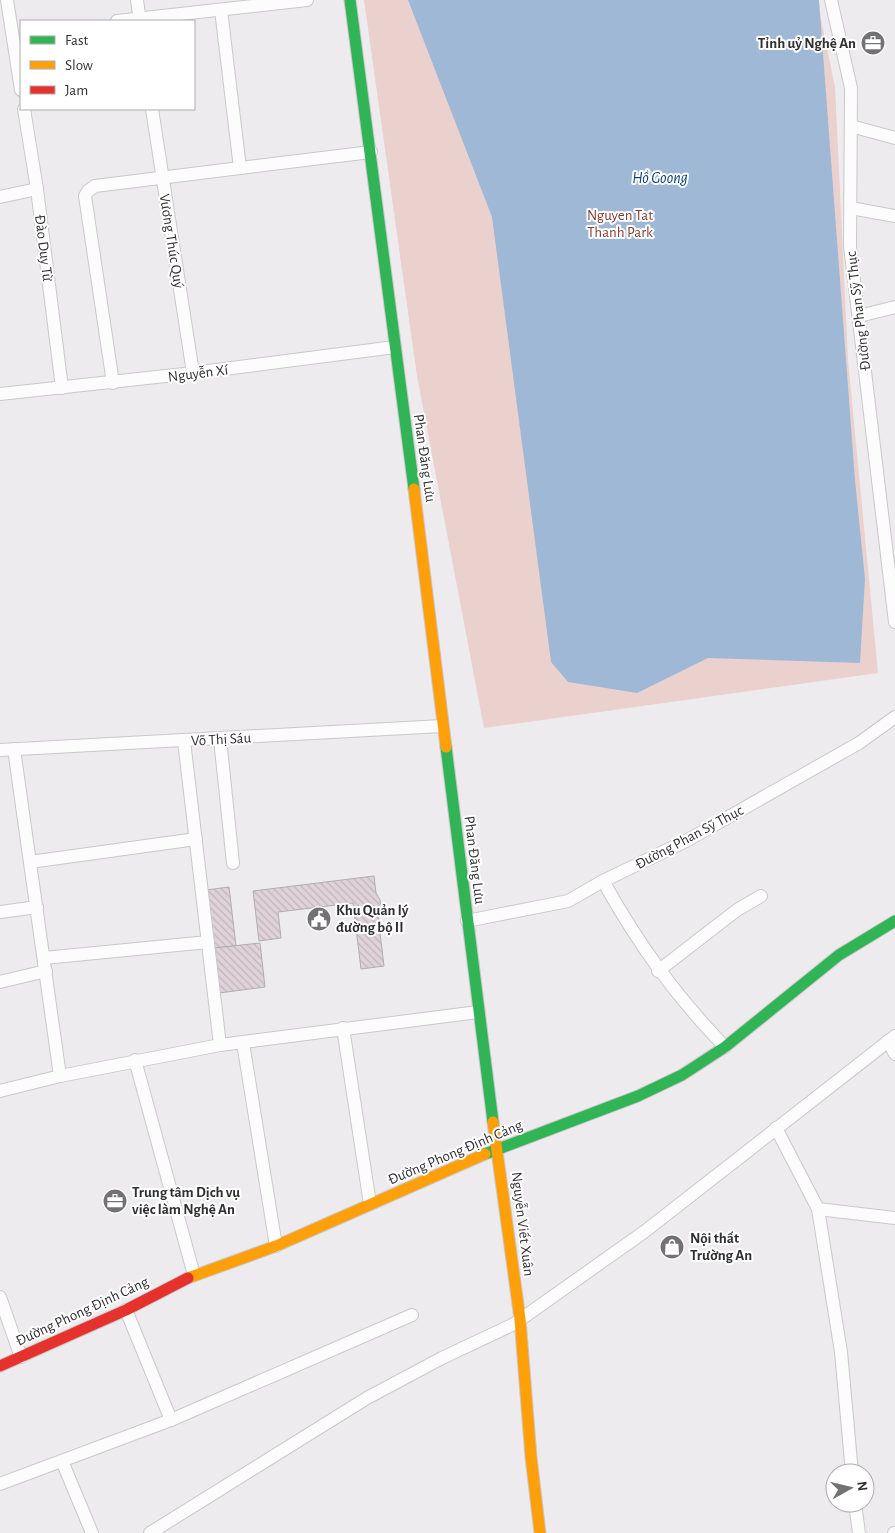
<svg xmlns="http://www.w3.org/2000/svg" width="895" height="1533" font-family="'Alegreya Sans',sans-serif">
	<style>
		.green { fill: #ead1cd }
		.water { fill: #9fb8d6 }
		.building { fill: url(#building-back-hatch); stroke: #afadaf }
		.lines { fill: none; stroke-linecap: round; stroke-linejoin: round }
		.street-casing { stroke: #cac8ca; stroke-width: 14 }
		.fast-casing { stroke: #cac8ca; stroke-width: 13 }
		.slow-casing { stroke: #cac8ca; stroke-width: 13 }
		.jam-casing { stroke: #cac8ca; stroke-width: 13 }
		.street { stroke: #fcfcfc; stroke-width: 12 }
		.fast { stroke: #30b455; stroke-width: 11 }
		.slow { stroke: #ff9f0a; stroke-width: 11 }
		.jam { stroke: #e5322d; stroke-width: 11 }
		.labels { text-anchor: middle; stroke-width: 4; stroke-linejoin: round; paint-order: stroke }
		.poi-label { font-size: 15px; font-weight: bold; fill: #302f31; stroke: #fff; text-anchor: start }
		.park-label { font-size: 15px; fill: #853c2f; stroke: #fff }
		.street-label { font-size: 15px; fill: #302f31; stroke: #fff }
		.water-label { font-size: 16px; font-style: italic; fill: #0c4275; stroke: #fff }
	</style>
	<defs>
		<pattern id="building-back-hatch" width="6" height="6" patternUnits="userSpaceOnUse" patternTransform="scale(1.25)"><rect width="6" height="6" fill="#dfd3d9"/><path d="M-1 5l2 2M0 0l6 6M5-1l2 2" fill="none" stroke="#c0b5bb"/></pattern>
	</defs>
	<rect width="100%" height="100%" fill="#edebee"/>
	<path class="green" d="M364,0H817L835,87L848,360L878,673L484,728L417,376Z"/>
	<path class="water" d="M408,0H819L855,480L865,579L860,663L708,658L637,693L568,682L551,662L492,217Z"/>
	<g class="building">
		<path d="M374,876L376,893L380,900L381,909L378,916L384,966L361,969L353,903L278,912L281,938L259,941L253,891Z"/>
		<path d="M229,887L236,946L214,948L206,890Z"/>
		<path d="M260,943L265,987L219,993L214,948Z"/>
	</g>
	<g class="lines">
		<defs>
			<g id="street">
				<path d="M7,0L21,90"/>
				<path d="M137,0L140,21"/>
				<path d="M831,0L851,88L850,246L895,622"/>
				<path d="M117,21L307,0"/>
				<path d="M24,109L37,189L62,388"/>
				<path d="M152,109L193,373"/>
				<path d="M851,126L895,138"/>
				<path d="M240,168L371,152"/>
				<path d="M0,197L37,189"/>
				<path d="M851,208L895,216"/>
				<path d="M859,316L895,307"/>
				<path d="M113,383L85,196L88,191L95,186L240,168L221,10"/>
				<path d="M0,394L193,373L395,347"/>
				<path d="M220,739L233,863"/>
				<path d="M184,741L220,1045"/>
				<path d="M14,749L60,1076"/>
				<path d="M0,750L442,726"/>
				<path d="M30,862L196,839"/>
				<path d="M603,881C639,945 674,994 725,1047"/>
				<path d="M0,912L37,907"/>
				<path d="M467,921L568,901L603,881L686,841L859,743L895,717"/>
				<path d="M44,958L208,942"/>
				<path d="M658,971L737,910L761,896"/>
				<path d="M0,982L46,971"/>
				<path d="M343,1028L370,1204"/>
				<path d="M888,1041L895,1054"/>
				<path d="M243,1043L276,1246"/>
				<path d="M135,1060L194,1275"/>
				<path d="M0,1091L60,1076L220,1045L478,1012"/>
				<path d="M776,1128L818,1209L841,1352L852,1473"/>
				<path d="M818,1209L895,1218"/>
				<path d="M0,1297L21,1357"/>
				<path d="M126,1310L171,1420"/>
				<path d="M62,1461L92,1533"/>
				<path d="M0,1484L171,1420L412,1315"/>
				<path d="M855,1503L859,1533"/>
				<path d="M150,1533L367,1398L442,1358L514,1324L644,1232L895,1036"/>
				<path d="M894,1533H895"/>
			</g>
			<g id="fast">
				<path d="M350,0L414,489"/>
				<path d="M446,747L493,1122"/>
				<path d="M485,1154L638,1096L682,1075L725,1047L839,955L895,921"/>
			</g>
			<g id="slow">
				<path d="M414,489L446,747"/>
				<path d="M493,1122L520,1319L531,1457L540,1533"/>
				<path d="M188,1278L276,1246L485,1154"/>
			</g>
			<path id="jam" d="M0,1366L126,1310L188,1278"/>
		</defs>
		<use href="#street" class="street-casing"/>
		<use href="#fast" class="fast-casing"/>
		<use href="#slow" class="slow-casing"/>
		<use href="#jam" class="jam-casing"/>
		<use href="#street" class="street"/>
		<use href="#fast" class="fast"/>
		<use href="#slow" class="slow"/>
		<use href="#jam" class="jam"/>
	</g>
	<defs>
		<symbol id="office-disc" viewBox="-11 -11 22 22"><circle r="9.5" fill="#727173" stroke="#fff"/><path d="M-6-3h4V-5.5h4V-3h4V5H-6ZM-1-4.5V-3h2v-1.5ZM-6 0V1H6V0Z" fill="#fff"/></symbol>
		<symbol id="civic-disc" viewBox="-11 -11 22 22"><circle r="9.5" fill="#727173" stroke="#fff"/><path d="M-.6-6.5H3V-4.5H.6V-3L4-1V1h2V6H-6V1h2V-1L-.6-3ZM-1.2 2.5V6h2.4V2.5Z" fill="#fff"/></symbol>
		<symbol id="shop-disc" viewBox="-11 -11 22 22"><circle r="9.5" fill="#727173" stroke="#fff"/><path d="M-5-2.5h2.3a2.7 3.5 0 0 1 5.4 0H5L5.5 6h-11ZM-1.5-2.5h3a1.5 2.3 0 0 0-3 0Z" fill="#fff"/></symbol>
	</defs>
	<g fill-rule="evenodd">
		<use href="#office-disc" x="859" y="29" width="28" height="28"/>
		<use href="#civic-disc" x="305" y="905" width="28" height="28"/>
		<use href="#office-disc" x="101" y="1187" width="28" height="28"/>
		<use href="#shop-disc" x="658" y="1233" width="28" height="28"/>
	</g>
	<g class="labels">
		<g class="poi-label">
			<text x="856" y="48" text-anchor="end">Tỉnh uỷ Nghệ An</text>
			<text x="336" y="915">Khu Quản lý<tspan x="336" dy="17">đường bộ II</tspan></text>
			<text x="132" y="1197">Trung tâm Dịch vụ<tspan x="132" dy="17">việc làm Nghệ An</tspan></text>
			<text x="690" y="1243">Nội thất<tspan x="690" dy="17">Trường An</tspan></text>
		</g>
		<g class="park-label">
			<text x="620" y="220">Nguyen Tat<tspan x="620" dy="17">Thanh Park</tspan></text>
		</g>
		<g class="street-label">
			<text transform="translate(172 241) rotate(81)" y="5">Vương Thúc Quý</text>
			<text transform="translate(44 248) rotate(83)" y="5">Đào Duy Từ</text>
			<text transform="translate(858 311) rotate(-97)" y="5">Đường Phan Sỹ Thục</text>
			<text transform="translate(198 373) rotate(-7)" y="5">Nguyễn Xí</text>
			<text transform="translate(425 458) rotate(82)" y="5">Phan Đăng Lưu</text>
			<text transform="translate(221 739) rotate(-3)" y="5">Võ Thị Sáu</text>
			<text transform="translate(689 837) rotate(-28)" y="5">Đường Phan Sỹ Thục</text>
			<text transform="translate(475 860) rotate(83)" y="5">Phan Đăng Lưu</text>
			<text transform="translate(455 1152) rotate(-23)" y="5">Đường Phong Định Cảng</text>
			<text transform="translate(523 1224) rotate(83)" y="5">Nguyễn Viết Xuân</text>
			<text transform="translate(82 1311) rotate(-25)" y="5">Đường Phong Định Cảng</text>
		</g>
		<g class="water-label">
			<text x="660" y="183">Hồ Goong</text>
		</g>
	</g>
	<rect x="20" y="20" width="175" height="90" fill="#ffffff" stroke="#acacad"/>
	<rect x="30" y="36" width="25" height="8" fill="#30b455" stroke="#acacad"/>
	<text x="65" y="45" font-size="15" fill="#302f31">Fast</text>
	<rect x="30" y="61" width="25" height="8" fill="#ff9f0a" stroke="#acacad"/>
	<text x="65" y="70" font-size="15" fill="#302f31">Slow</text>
	<rect x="30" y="86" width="25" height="8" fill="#e5322d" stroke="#acacad"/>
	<text x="65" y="95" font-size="15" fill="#302f31">Jam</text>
	<g transform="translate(850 1488) rotate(82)"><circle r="24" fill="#ffffff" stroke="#acacad"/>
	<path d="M0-4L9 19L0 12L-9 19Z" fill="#727173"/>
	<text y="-8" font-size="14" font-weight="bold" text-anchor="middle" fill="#302f31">N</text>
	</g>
</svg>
